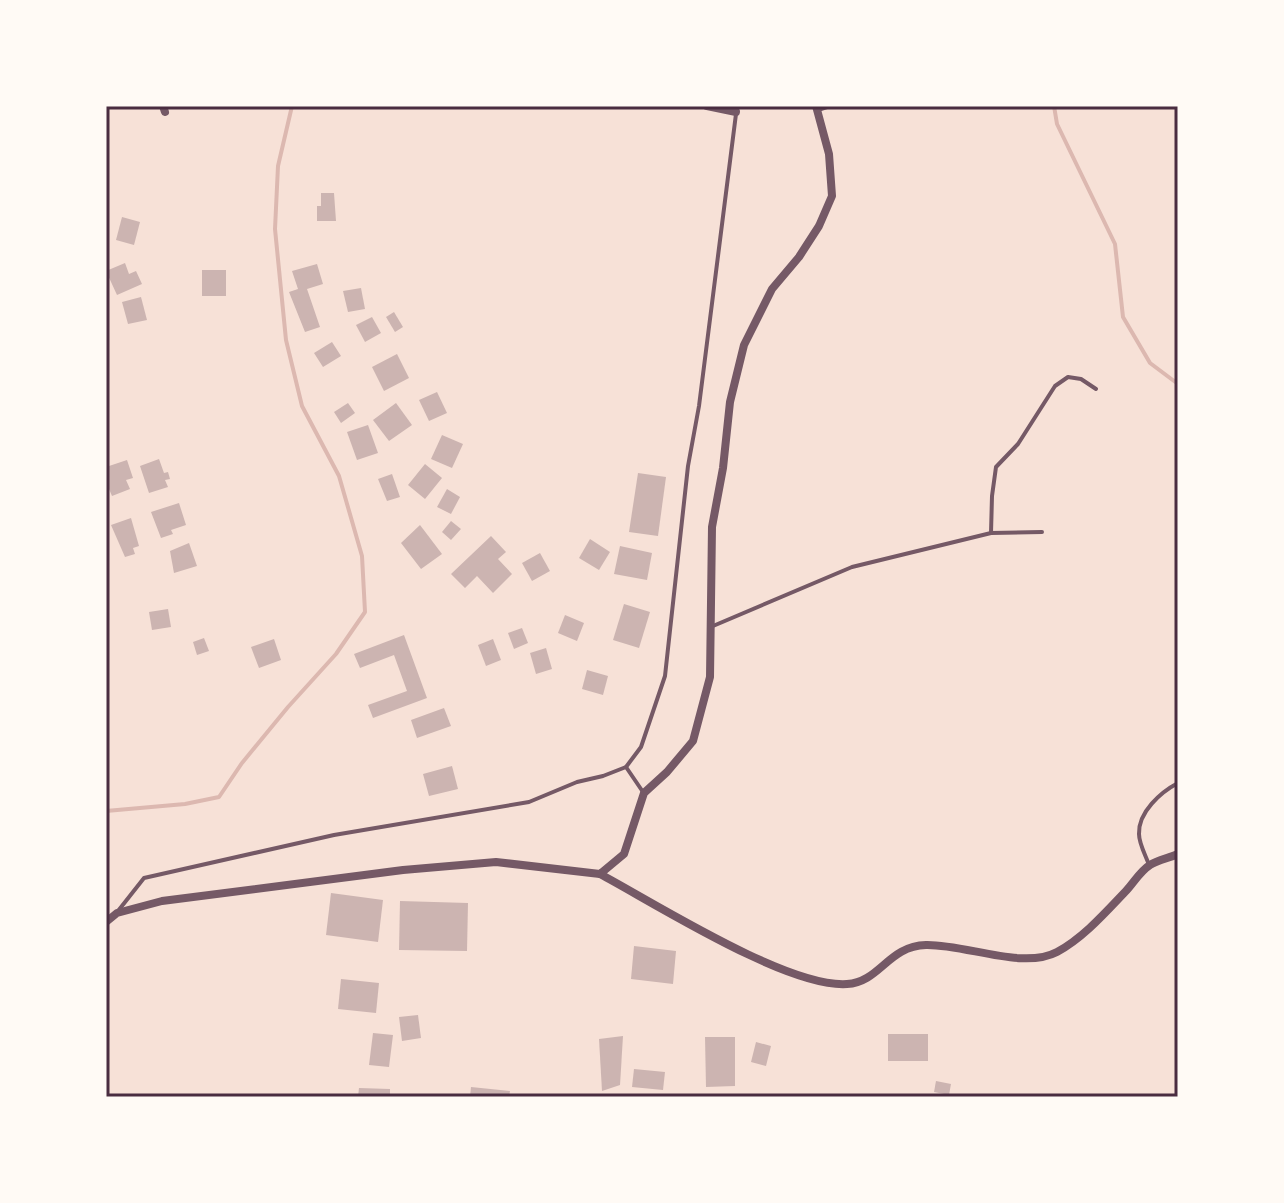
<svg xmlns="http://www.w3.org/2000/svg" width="1284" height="1203" font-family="'Source Sans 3',sans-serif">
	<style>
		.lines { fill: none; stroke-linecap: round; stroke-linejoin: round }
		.stream { stroke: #dcb8b0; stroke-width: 4 }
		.building { fill: #ccb4b1 }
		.service { stroke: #755966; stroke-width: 4 }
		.minor { stroke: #755966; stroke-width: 8 }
		.neatline { fill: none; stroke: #4a2c40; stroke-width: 3 }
	</style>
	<rect width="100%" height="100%" fill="#f7e1d7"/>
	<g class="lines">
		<g class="stream">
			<path d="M1054,106L1057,124L1115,244L1123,317L1150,363L1178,384"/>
			<path d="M106,811L185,804L219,797L242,763L288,707L336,654L365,612L362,556L339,476L302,406L286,340L275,229L278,166L292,106"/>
		</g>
	</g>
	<g class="building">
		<path d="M321,193H334L336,221H317V206H321Z"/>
		<path d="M122,217L140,222L134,245L116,240Z"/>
		<path d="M125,263L129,274L136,271L142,284L117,295L106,271Z"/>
		<path d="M317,264L323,284L307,289L320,327L305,332L289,292L298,289L292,271Z"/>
		<rect x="202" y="270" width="24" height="26"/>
		<path d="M361,288L365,309L348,312L343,291Z"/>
		<path d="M141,297L147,320L128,324L122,302Z"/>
		<path d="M394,312L403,327L395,332L386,317Z"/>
		<path d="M372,317L381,333L365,342L356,325Z"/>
		<path d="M332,342L341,356L323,367L314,353Z"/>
		<path d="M397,354L409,378L384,391L372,367Z"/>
		<path d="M437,392L447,413L429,421L419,400Z"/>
		<path d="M348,403L355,413L341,423L334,412Z"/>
		<path d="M396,403L412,425L389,441L373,420Z"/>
		<path d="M368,425L378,453L357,460L347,432Z"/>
		<path d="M442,435L463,444L452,468L431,459Z"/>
		<path d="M159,459L164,473L168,472L170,479L165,480L168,487L149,493L140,466Z"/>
		<path d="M127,460L133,478L126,480L130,489L112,496L106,482V467Z"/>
		<path d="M425,464L442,478L425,499L408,485Z"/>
		<path d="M638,473L666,477L658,536L629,532Z"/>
		<path d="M392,474L400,497L387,501L378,479Z"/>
		<path d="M447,489L460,497L451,514L437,507Z"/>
		<path d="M179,503L186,525L171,530L173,534L161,538L151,512Z"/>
		<path d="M131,518L139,546L133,548L135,554L125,557L111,525Z"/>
		<path d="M451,521L461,529L451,540L442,532Z"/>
		<path d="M420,525L442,554L421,569L401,543Z"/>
		<path d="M491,536L506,552L498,559L512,574L493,593L477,576L465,588L451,574Z"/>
		<path d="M590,539L610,552L599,570L579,558Z"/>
		<path d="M189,543L197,566L174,573L170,551Z"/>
		<path d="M620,546L652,553L647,580L614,574Z"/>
		<path d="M540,553L550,571L532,581L522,563Z"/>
		<path d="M624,604L650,612L639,648L613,640Z"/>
		<path d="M168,609L171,627L152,630L149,612Z"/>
		<path d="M565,615L584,623L577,641L558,633Z"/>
		<path d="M522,628L528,643L514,649L508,633Z"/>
		<path d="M404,635L427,698L373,718L368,705L407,691L394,655L360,668L354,654Z"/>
		<path d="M204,638L209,651L197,655L193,642Z"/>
		<path d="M274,639L281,660L259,668L251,647Z"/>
		<path d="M493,639L501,660L486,666L478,645Z"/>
		<path d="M546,648L552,669L536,674L530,653Z"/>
		<path d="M587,670L608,676L603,695L582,689Z"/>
		<path d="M444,708L451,726L417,738L411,720Z"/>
		<path d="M452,766L458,789L429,796L423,774Z"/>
		<path d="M331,893L383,900L378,942L326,935Z"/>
		<path d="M400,901L468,903L467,951L399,950Z"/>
		<path d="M634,946L676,951L673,984L631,979Z"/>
		<path d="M341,979L379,983L376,1013L338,1009Z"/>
		<path d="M418,1015L421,1038L402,1041L399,1017Z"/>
		<path d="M373,1033L393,1035L389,1067L369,1065Z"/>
		<rect x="888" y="1034" width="40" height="27"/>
		<path d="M623,1036L620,1085L602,1091L599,1039Z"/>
		<path d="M705,1037H735V1086L706,1087Z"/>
		<path d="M756,1042L771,1046L766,1066L751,1062Z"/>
		<path d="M634,1069L665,1072L663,1090L632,1087Z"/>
		<path d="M936,1081L951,1084L949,1095L934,1092Z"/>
		<path d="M471,1087L510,1091L509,1097H470Z"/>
		<path d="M359,1088L390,1089V1097H358Z"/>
	</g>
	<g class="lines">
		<g class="service">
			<path d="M818,110L830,106"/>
			<path d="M991,533L992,496L996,467L1018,444L1055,386L1068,377L1081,379L1096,389"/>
			<path d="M713,626L852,567L991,533L1042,532"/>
			<path d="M626,767L643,792"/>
			<path d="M1149,865C1146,856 1139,844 1139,834C1138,812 1161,792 1178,783"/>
			<path d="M118,911L144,878L334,835L529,802L577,782L603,776L626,767L641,747L665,676L688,466L699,406L737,106"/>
		</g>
		<g class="minor">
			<path d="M163,106L165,112"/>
			<path d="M707,106L736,112"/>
			<path d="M600,874C656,904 788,988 847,984C880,982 888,946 926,945C965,944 1023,970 1057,952C1083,938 1105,913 1125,892C1133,884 1140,871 1150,865C1157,860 1169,858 1178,854"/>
			<path d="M106,922L117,913L162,901L403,870L496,862L600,874L624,854L644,793L667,772L693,741L710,677L712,527L723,468L730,402L744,345L772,289L799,257L819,226L832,196L829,154L816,106"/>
		</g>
	</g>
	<rect width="1284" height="1203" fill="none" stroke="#fffaf5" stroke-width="216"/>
	<rect x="108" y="108" width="1068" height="987" class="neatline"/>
</svg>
